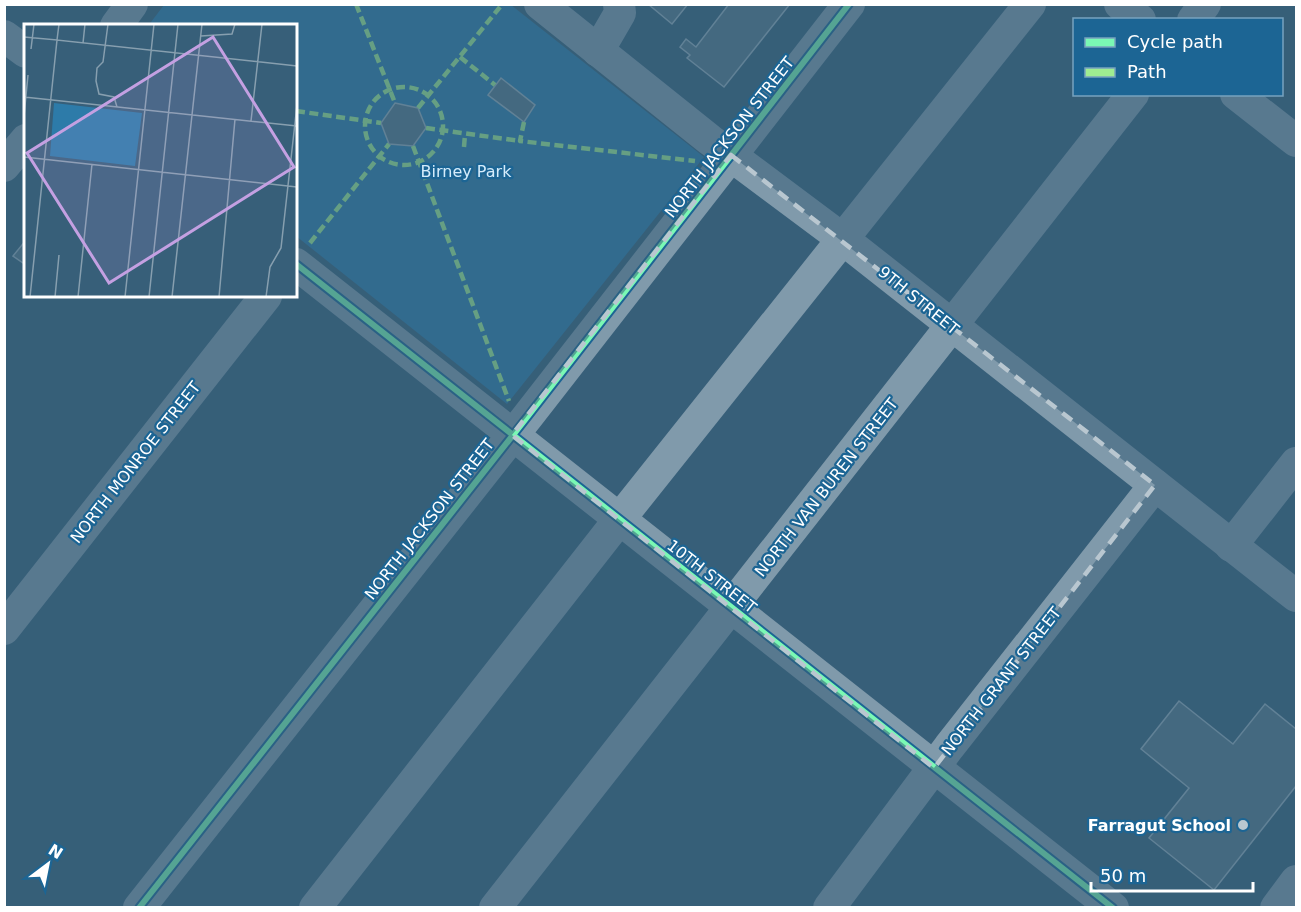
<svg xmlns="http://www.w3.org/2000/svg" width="1301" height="912" font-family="'DejaVu Sans',sans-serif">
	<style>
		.green { fill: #2d7ba9 }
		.building { fill: #56768a; stroke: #94abba; stroke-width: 1.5 }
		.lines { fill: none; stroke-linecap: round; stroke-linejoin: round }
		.minor { stroke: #809aab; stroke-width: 32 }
		.quiet { stroke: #9fed91; stroke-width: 4.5; stroke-dasharray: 9 4.5; stroke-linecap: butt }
		.cycleway-casing { stroke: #1c6594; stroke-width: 10 }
		.cycleway { stroke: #7af9b4; stroke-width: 6 }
		.marked { fill: none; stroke: #b9c7d0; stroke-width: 4.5; stroke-dasharray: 12 8; stroke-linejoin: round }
		.poi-dot { fill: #b9c7d0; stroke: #1c6594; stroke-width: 2 }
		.labels { text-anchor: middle; stroke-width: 4.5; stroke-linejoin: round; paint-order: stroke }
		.street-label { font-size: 16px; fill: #fff; stroke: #1c6594 }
		.park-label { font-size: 16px; fill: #d5ecfb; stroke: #1c6594 }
		.poi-label { font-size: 16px; font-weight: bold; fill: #fff; stroke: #1c6594; text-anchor: end }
		.inset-road { fill: none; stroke: #879faf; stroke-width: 1.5 }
		.view { fill: #c4a0e2; fill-opacity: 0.15; stroke: #c4a0e2; stroke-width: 3 }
		.inset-edge { fill: none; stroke: #fff; stroke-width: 3 }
	</style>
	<rect width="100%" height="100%" fill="#375f79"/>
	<path class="green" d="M164,5H511L704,157L507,404L296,236V26H148Z"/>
	<g class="building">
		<path d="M648,4H688L672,24Z"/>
		<path d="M729,4H790L724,87L687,58L690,55L680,47L686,39L696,47Z"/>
		<path d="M501,78L535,105L524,122L488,95Z"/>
		<path d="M395,103L418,108L426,128L413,146L389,144L381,123Z"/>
		<path d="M26,240V265L13,256Z"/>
		<path d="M1179,701L1233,744L1265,704L1296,729V786L1214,890L1149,838L1189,788L1141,749Z"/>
	</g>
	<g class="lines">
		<g class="minor">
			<path d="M540,4L710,140L844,240L1296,596"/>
			<path d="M1120,4L1140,20"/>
			<path d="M1193,20L1205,4"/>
			<path d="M116,26L132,4"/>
			<path d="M4,36L26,52"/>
			<path d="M598,51L620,13L619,4"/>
			<path d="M1236,94L1296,141"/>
			<path d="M4,166L26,140"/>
			<path d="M296,264L1113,908"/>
			<path d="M1231,546L1296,463"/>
			<path d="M4,629L266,296"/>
			<path d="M139,908L528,416L849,4"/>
			<path d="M315,908L618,521L1030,4"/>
			<path d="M495,908L1133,94"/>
			<path d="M829,908L949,747L1155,485"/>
			<path d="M1276,908L1296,881"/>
		</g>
		<g class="quiet">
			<path d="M356,4L395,103"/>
			<path d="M460,57L495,85"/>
			<circle cx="404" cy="126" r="39"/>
			<path d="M418,108L500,7"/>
			<path d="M296,111L381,123"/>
			<path d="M524,122L520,141L695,161"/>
			<path d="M426,128L520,141"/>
			<path d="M413,146L509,401"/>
			<path d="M464,147L465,134"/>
			<path d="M310,243L389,144"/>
		</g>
		<defs>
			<g id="cycleway">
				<path d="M296,264L1113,908"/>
				<path d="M139,908L528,416L849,4"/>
			</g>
		</defs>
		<use href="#cycleway" class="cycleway-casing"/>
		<use href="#cycleway" class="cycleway"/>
	</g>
	<path d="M0 0H1301V912H0ZM731,155L1155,485L934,768L512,435Z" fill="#375f79" fill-opacity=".55" fill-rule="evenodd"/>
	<path class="marked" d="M731,155L1155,485L934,768L512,435Z"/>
	<circle class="poi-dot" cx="1243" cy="825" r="6"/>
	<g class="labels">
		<g class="street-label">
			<text transform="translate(729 137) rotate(-52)" y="6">NORTH JACKSON STREET</text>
			<text transform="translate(919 300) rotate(39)" y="6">9TH STREET</text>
			<text transform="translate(135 462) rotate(-52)" y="6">NORTH MONROE STREET</text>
			<text transform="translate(826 487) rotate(-52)" y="6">NORTH VAN BUREN STREET</text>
			<text transform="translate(429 519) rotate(-52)" y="6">NORTH JACKSON STREET</text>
			<text transform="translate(712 576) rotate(38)" y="6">10TH STREET</text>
			<text transform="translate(1001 681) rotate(-52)" y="6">NORTH GRANT STREET</text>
		</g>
		<g class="park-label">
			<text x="466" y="177">Birney Park</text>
		</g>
		<g class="poi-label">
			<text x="1231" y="831">Farragut School</text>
		</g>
	</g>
	<g transform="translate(24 24)">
		<rect width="273" height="273" fill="#375f79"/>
		<path d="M30,79L118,89L111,142L26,132Z" fill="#2d7ba9"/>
		<path class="inset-road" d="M84,0L79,38L73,44L72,57L75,70L90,73L93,83M177,12L208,10L211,0M0,13L33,16L35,0M59,19L61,0M7,25L10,0M0,73L273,102M0,92L4,51M227,97L238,0M0,133L273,163M6,273L33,16L273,42M31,273L35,231M54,273L68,140M101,273L130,0M125,273L154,0M148,273L178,0M195,273L211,95M242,273L246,243L257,224L273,81"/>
		<path class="view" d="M189,13L270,143L85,259L3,129Z"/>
		<rect width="273" height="273" class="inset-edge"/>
	</g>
	<rect width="1301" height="912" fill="none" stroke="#ffffff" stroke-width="12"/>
	<rect x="1073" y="18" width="210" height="78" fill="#1c6594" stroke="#77a3bf" stroke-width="1.5"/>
	<rect x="1085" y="38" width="30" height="9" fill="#7af9b4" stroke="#77a3bf" stroke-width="1.5"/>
	<text x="1127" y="48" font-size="18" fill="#ffffff">Cycle path</text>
	<rect x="1085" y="68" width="30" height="9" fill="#9fed91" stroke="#77a3bf" stroke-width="1.5"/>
	<text x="1127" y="78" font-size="18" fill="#ffffff">Path</text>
	<g transform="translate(48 864) rotate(32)" stroke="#1c6594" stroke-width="4.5" paint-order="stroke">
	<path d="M0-4.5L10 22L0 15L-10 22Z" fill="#ffffff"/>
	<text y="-9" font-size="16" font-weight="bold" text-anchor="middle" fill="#ffffff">N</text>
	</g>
	<path d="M1091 882v9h162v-9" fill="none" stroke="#ffffff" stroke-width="3"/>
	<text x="1100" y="882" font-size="18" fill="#ffffff" stroke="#1c6594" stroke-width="4.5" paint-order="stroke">50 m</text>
</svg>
